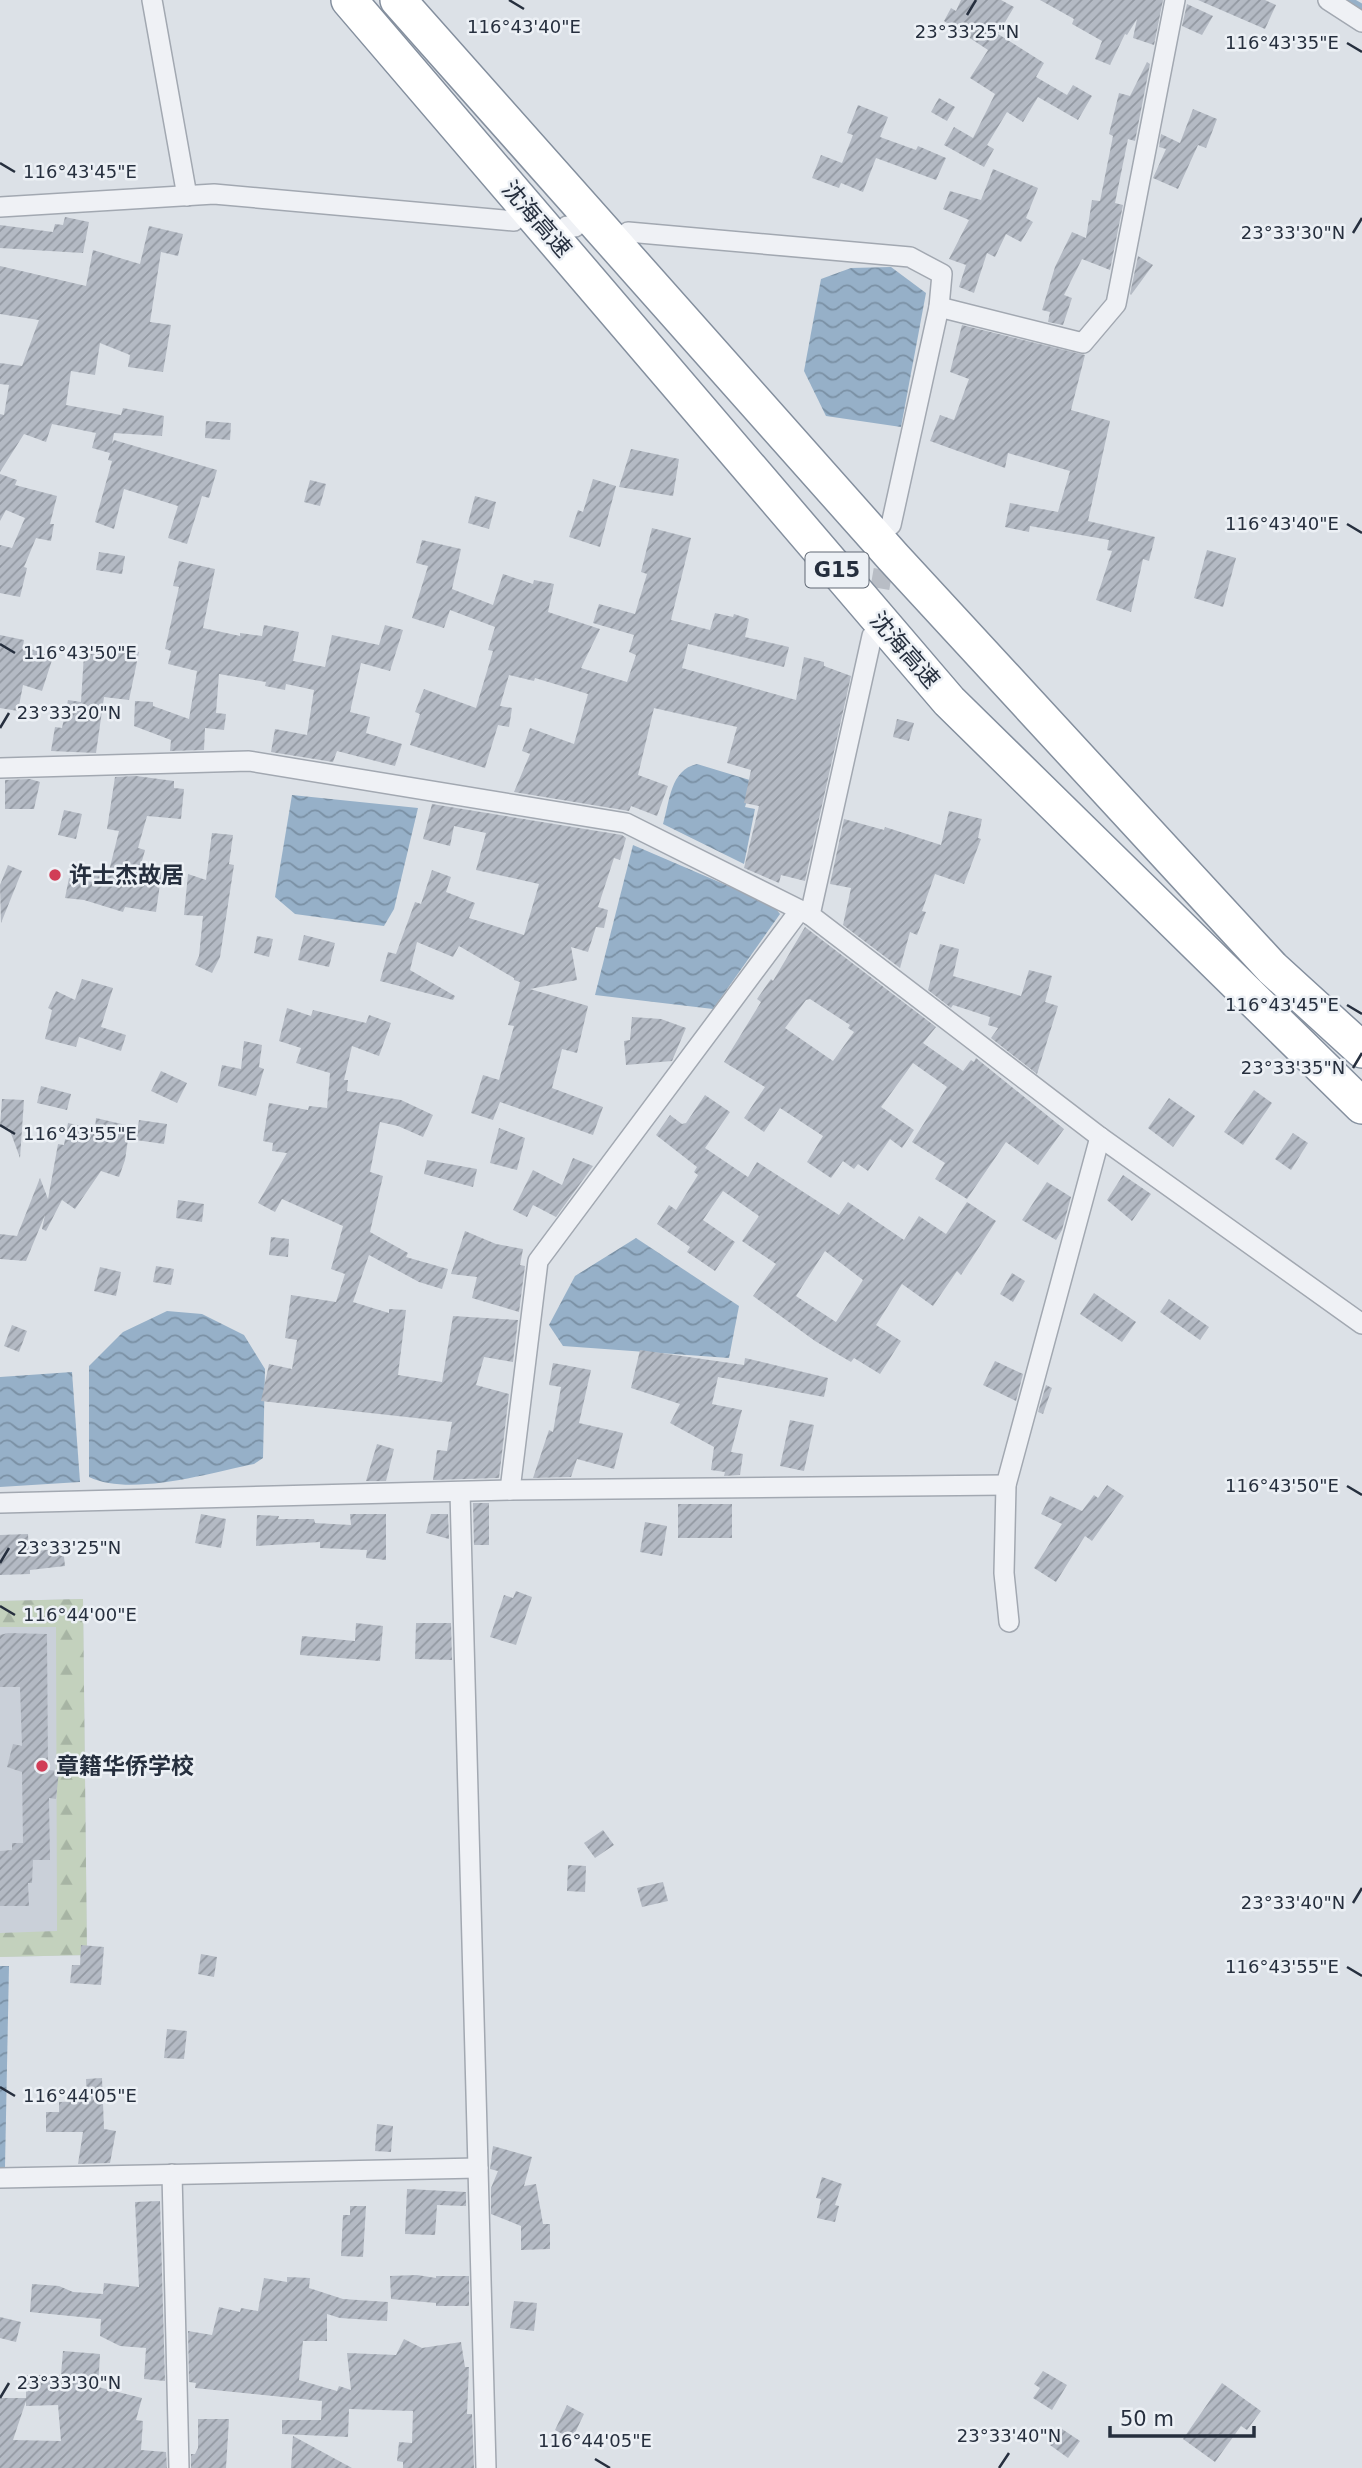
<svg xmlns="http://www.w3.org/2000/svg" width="1362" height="2468" font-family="'DejaVu Sans','Noto Sans SC',sans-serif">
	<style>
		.built { fill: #cad0d9 }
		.forest { fill: url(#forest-firs) }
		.water { fill: url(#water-waves) }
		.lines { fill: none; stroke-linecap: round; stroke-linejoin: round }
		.stream { stroke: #96b0c8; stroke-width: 6 }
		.building { fill: url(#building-hatch); fill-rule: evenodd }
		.street-tunnel { stroke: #b8bdc5; stroke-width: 19; stroke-dasharray: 19 10; stroke-linecap: butt }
		.street-casing { stroke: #a2a8b1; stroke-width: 22 }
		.highway-casing { stroke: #848f9e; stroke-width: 38 }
		.street { stroke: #eff1f5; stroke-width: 19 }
		.highway { stroke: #fff; stroke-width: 35 }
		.ticks { fill: none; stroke: #262f3e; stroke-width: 2.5 }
		.poi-dot { fill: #d13d57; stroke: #ecf0f5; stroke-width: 2.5 }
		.labels { text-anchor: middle; stroke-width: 5; stroke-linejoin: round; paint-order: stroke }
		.shield { fill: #ecf0f5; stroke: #616975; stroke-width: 2 }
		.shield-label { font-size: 21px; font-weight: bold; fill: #262f3e }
		.street-label { font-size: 23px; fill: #262f3e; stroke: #ecf0f5 }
		.poi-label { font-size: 23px; font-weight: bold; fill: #262f3e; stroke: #ecf0f5; text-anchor: start }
		.ticks-label { font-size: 18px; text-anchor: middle; fill: #262f3e; stroke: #ecf0f5; stroke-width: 5; stroke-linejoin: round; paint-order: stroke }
	</style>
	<defs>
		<pattern id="forest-firs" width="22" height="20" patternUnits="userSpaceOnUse" patternTransform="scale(1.75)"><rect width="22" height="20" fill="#c3d1bd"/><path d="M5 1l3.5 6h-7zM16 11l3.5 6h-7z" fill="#a7b4a4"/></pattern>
		<pattern id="water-waves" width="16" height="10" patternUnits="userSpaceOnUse" patternTransform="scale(1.75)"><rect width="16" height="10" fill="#96b0c8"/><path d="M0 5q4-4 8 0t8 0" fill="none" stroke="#7a90a4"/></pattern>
		<pattern id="building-hatch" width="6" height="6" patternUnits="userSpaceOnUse" patternTransform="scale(1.75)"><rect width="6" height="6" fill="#b4bac4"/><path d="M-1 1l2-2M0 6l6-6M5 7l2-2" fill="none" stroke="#9298a1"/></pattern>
	</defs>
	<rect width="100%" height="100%" fill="#dce1e7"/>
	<path class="built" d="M83,1599L87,1955L0,1957V1601Z"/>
	<path class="forest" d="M83,1599L87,1955L0,1957V1933L57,1931L56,1627H0V1601Z"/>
	<g class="water">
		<path d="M891,267L926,293L901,427L826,416L804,371L821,279L851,268Z"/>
		<path d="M697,764L753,781L745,807L755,809L744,864L663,824C670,801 670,770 697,764Z"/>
		<path d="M292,795L418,808L394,909L384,926L295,914L275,897Z"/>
		<path d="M633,845L773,905L780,914L713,1009L595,995Z"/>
		<path d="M636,1238L739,1306L729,1358L563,1346L549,1325L575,1276Z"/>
		<path d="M167,1311L202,1314L244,1335L265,1369L263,1458L254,1464C209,1473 131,1497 89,1477V1366L123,1332Z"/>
		<path d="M72,1372L80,1482L0,1487V1377Z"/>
		<path d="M0,1966H9L5,2167H0Z"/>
	</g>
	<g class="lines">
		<path class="stream" d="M1350,0L1362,7"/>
	</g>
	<g class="building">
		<path d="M961,0H1001L1014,7L998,34L1044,63L1036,77L1067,95L1073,85L1092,96L1078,120L1038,97L1023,122L1007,112L987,145L994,149L984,167L944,145L954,127L973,138L995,94L970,78L988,50L944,21L951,8L956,11Z"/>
		<path d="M1040,0H1163L1154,45L1133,38L1137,19L1127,35L1125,34L1110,65L1095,59L1102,41L1072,24L1074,19Z"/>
		<path d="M1198,0H1265L1276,5L1265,29Z"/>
		<path d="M1187,4L1213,16L1202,35L1182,26Z"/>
		<path d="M1147,62L1150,64L1135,141L1128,139L1115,203L1123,205L1110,270L1082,259L1064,295L1072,298L1063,325L1048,322L1050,312L1042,310L1055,267L1072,232L1086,238L1092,200L1100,201L1113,136L1109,134L1119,93L1130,96Z"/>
		<path d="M939,98L955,107L947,121L931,112Z"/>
		<path d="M858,105L888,117L880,137L916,150L918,146L946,158L936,180L876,158L863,192L841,183L839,188L812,178L821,155L842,163L853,135L847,133Z"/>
		<path d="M1193,109L1217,119L1206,148L1198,145L1178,189L1153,178L1166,149L1159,147L1161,134L1180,143Z"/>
		<path d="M993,169L1038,188L1026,218L1033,222L1021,242L1006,234L995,257L987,253L974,293L959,287L966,265L949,259L969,220L943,209L950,191L981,200Z"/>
		<path d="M65,217L89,222L83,253L0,248V225L53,232L55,224L63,225Z"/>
		<path d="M149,226L183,234L178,256L161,252L150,322L171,325L163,372L128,367L130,355L100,343L95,375L71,371L66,405L121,415L123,408L164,416L162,436L114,433L112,444L114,440L217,470L209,498L202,496L187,544L168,538L178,506L124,489L114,529L95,522L112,461L108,460L110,453L92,448L96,433L52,424L46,442L24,434L0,472V414L4,415L9,385L0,384V363L22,366L39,320L0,314V266L86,286L93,250L140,264Z"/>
		<path d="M1138,256L1153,265L1131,295L1130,294Z"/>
		<path d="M962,325L1085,355L1071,410L1110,421L1088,521L1155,537L1149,561L1143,559L1131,612L1096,600L1112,551L1107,550L1109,540L1030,526L1029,532L1005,527L1010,503L1058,512L1070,471L1008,453L1005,468L930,441L940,415L954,420L969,379L950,372Z"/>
		<path d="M206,421L231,423L230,440L205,438Z"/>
		<path d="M631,449L679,459L673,496L619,487Z"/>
		<path d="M0,474L17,480L15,485L57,496L50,524H54L51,541L36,538L24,567L27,568L20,597L0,593V545L12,548L25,518L6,510L0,521Z"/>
		<path d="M593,479L616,486L600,547L569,537L578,510L583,512Z"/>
		<path d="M310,480L326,484L320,506L304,502Z"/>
		<path d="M475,496L496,502L489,529L468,523Z"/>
		<path d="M652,528L691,538L671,620L710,630L715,613L733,617L734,614L749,619L745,637L789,647L784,667L688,644L682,668L796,700L804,657L824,662V666L851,676L805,881L781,875L779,883L744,868L759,806L744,803L751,770L727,763L737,727L654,708L638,775L668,786L657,816L631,806L629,811L514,792L530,754L522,751L530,728L574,744L588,694L535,678L534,681L509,675L500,706L512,708L509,727L498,725L485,768L410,745L420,714L415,712L424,689L476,708L493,651L488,650L495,627L450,610L444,628L412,618L428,566L416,563L422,540L461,549L452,589L493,605L503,574L533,584L534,580L554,584L548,612L600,629L581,668L627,682L636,655L629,652L634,635L593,623L599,604L635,614L647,574L641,572Z"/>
		<path d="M1207,550L1236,558L1223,607L1194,598Z"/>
		<path d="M99,552L125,556L122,574L96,570Z"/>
		<path d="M179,561L215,569L203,628L240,636V633L262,636L264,625L299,632L293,661L325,667L332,635L379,645L385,625L403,630L390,671L361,663L350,712L370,717L366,733L402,744L395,766L337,751L333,762L271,752L275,729L307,735L314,690L286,684L285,690L265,686L266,682L219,674L216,713L226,714L224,730L205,728L204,750L170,751L171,740L134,726L135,701L153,702V706L189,719L197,671L168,664L171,651L165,649L179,587L173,586Z"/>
		<path d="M0,635L24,640L23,646L53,657L42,691L23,685L18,711L0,708Z"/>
		<path d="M96,647L139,652L129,700L104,697L96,753L51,751L55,727L62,728L68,700L81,702L84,654H96Z"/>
		<path d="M897,719L914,723L909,741L893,737Z"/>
		<path d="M136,776L174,781V788L184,789L181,819L147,816L138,848L145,850L140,868L162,870L156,912L125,907L123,912L84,900L65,898L69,878L93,882L95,869L109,871L119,831L107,829L115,777Z"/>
		<path d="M30,779L40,782L34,809H5V780Z"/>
		<path d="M432,804L622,835L626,838L620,860L614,858L598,907L608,910L604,928L596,927L588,952L571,947L577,980L530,989L588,1006L577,1053L562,1049L552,1088L603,1107L593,1135L500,1102L493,1120L471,1113L483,1075L499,1080L514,1026L508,1025L520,982L514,980V978L459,946L453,957L417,942L410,970L455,996L453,1000L380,981L388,952L396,954L415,902L421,904L432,870L451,877L446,892L475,903L469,918L524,935L539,884L476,870L486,833L454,826L450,846L423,839Z"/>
		<path d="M64,810L82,814L76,839L58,835Z"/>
		<path d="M949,811L982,819L978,838L981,839L964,884L935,874L922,911L926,912L917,935L910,932L900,968L843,925L851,888L830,884L844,819L884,830L885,827L941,845Z"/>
		<path d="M212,833L233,835L229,864L234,865L220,957L212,973L195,965L199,956L203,916L184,915L188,874L206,880Z"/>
		<path d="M8,865L22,871L1,923L0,885Z"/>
		<path d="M805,927L936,1027L923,1043L963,1071L971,1060L974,1062L976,1058L1064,1129L1038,1165L1006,1142L967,1199L935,1179L945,1163L912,1142L947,1087L913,1063L881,1107L914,1130L902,1148L890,1139L868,1171L858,1164L854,1169L843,1161L831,1178L807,1162L823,1136L780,1108L764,1132L744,1118L765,1087L724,1062L761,1002L757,999L771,979L773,981ZM810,999L850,1025L848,1028L854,1032L833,1061L785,1028L806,1000Z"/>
		<path d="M304,935L335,943L329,967L298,960Z"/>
		<path d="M257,936L273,939L269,957L254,953Z"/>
		<path d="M940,944L959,949L953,976L1021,996L1029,970L1052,976L1045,1002L1058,1006L1037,1074L991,1038L998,1028L988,1025L990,1017L953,1005L951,1008L928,990Z"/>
		<path d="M82,979L113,988L101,1027L126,1035L121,1051L79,1037L76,1047L45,1039L52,1010L48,1008L56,991L75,1000Z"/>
		<path d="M287,1008L311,1016L313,1010L366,1023L369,1015L391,1023L379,1056L352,1046L344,1080H348L347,1091L401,1100L433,1115L423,1137L398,1126L380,1122L370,1172L383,1176L370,1232L408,1253L406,1257L448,1269L442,1289L419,1282L369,1255L353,1302L389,1313V1309L406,1310L398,1375L442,1382L453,1316L518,1320L513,1362L484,1357L476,1385L509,1394L499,1478L433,1480L437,1450L447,1451L452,1422L261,1401L269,1364L292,1369L297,1340L285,1338L291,1295L336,1302L345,1274L331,1269L343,1226L282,1199L275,1212L258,1203L287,1153L272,1151L273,1143L263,1141L269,1103L308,1110L309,1106L327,1108L330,1073L296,1063L301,1048L279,1041Z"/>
		<path d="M632,1017L661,1019L686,1028L672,1061L626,1065L624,1041L630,1040Z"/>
		<path d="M244,1041L262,1045L259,1067L264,1069L256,1096L218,1086L222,1065L241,1069Z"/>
		<path d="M161,1071L187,1083L177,1103L151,1091Z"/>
		<path d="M41,1086L71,1094L67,1110L37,1103Z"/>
		<path d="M1254,1090L1272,1103L1243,1145L1224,1132Z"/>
		<path d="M705,1095L730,1112L705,1148L748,1177L757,1162L839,1215L848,1202L904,1240L919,1216L946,1234L967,1202L996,1221L961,1275L957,1271L933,1306L902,1284L876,1325L901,1341L880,1374L854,1358L851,1362L815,1341L753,1296L776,1264L742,1241L759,1216L723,1191L703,1220L735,1242L715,1271L687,1252L690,1247L657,1224L669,1205L676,1210L698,1175L694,1172L697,1167L656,1135L670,1115L682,1124L686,1123ZM825,1251L863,1280L836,1322L796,1296Z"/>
		<path d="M1169,1098L1195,1116L1173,1147L1148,1128Z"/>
		<path d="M2,1099L24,1100L20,1158L9,1128L0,1127Z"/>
		<path d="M96,1118L130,1126L125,1160L119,1177L101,1171L75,1209L62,1200L46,1231L42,1229L45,1215L26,1261L0,1259V1234L17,1236L40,1178L48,1199L58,1144L64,1145L68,1123L95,1129Z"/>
		<path d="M139,1120L167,1124L164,1144L136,1140Z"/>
		<path d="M499,1128L525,1138L517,1170L490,1163Z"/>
		<path d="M1293,1133L1308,1143L1291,1170L1275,1159Z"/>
		<path d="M573,1158L593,1166L556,1217L533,1205L527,1217L513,1210L533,1170L562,1185Z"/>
		<path d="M427,1160L477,1169L473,1187L424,1174Z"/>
		<path d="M1123,1175L1151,1194L1132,1221L1107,1200Z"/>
		<path d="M1047,1182L1071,1197L1062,1230L1056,1240L1022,1220Z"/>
		<path d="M178,1200L204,1204L202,1222L176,1218Z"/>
		<path d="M465,1231L496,1244L523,1249L520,1265L525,1266L519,1312L472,1298L477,1277L451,1274Z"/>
		<path d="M271,1237L289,1239L288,1257L269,1255Z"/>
		<path d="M156,1266L174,1269L171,1285L153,1282Z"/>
		<path d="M100,1267L121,1272L116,1296L94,1291Z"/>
		<path d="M1012,1273L1025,1281L1013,1302L1000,1294Z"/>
		<path d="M1094,1293L1136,1322L1122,1342L1080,1314Z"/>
		<path d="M1169,1299L1209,1327L1200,1340L1160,1312Z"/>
		<path d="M12,1325L27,1331L19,1352L4,1346Z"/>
		<path d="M640,1350L744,1365L745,1358L828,1378L824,1397L718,1377L712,1404L742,1410L731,1452L743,1454L740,1475L724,1476L725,1472L711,1470L714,1447L670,1423L680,1404L631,1388Z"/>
		<path d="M995,1361L1023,1374L1016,1401L983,1385Z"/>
		<path d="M553,1363L591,1370L579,1423L623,1433L614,1469L577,1459L571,1477L533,1478L549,1430L553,1432L561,1387L549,1385Z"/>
		<path d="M1046,1385L1052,1388L1043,1414L1038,1412Z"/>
		<path d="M790,1420L814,1425L804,1471L780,1466Z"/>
		<path d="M377,1444L394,1449L386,1481H366Z"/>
		<path d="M1107,1485L1124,1496L1092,1541L1085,1536L1056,1582L1034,1568L1062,1524L1041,1514L1050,1496L1082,1511L1094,1495L1098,1498Z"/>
		<path d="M473,1503H489V1545H474Z"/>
		<rect x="678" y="1504" width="54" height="34"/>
		<path d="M201,1514L226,1519L221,1548L195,1543Z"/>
		<path d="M350,1514H386V1560L366,1558L367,1550L320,1548V1542L256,1546L257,1515L279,1516L278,1519H314L315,1523L351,1525Z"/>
		<path d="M431,1514H448L449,1539L426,1533Z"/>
		<path d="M645,1522L667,1526L662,1556L640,1552Z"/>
		<path d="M28,1534L29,1552L63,1548L65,1566L30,1570V1574L0,1575V1535Z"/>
		<path d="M516,1591L532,1597L516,1645L490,1637L504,1595L513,1598Z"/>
		<path d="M356,1623L383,1626L380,1661L300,1655L302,1636L355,1641Z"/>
		<path d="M416,1623H451L452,1660L415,1659Z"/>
		<path d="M8,1633L47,1634L48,1770L59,1771L56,1799L49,1798L50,1860H33L32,1883H28L29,1906H0V1851L12,1850V1843H23L22,1772L7,1767L13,1744L22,1746L20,1687H0V1635Z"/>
		<path d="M603,1830L614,1845L595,1858L584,1843Z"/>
		<path d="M568,1865L586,1866L585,1892L567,1891Z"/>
		<path d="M663,1882L668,1901L642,1907L637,1888Z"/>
		<path d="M81,1945L104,1947L101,1985L70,1983L72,1965H80Z"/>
		<path d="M201,1954L217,1957L214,1977L198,1974Z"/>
		<path d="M167,2029L187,2031L184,2059L164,2058Z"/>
		<path d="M102,2078L104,2129L116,2131L110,2163L78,2164L83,2132H46V2112H59V2102L87,2101L86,2079Z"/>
		<path d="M377,2124L393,2126L391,2152L375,2151Z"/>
		<path d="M493,2146L532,2157L524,2186L536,2184L543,2224H550V2249L521,2250V2226L491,2214V2188L498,2171L490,2169Z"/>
		<path d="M822,2177L842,2184L835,2205L839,2206L835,2222L817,2218L821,2199L816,2198Z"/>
		<path d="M407,2189L466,2192V2206L437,2205L435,2235L405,2234Z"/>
		<path d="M160,2201L165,2381L144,2379L146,2348L120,2346L100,2336L101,2319L30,2312L32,2284L59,2286L73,2292L103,2294L104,2283L139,2287L135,2202Z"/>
		<path d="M350,2206H366L363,2257L341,2256L343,2215H350Z"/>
		<path d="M417,2275L436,2278V2276H469V2306H436V2303L391,2299L390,2276Z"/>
		<path d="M287,2277L310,2278L309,2288L343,2299L388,2302L387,2321L340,2318L327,2314V2341H303L299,2380L337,2391L339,2386L351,2390L347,2353L396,2355L404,2339L422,2348L461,2342L465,2367H469L467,2414H472L474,2468H403V2462L397,2461L399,2442L412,2443L413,2411L349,2409L348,2437L282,2434V2420H321L322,2401L195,2388L196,2383L189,2382L188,2331L212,2335L219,2307L240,2312L241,2308L258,2311L264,2278L287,2282Z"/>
		<path d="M514,2301L537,2303L534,2331L510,2328Z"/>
		<path d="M0,2317L21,2322L16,2342L0,2338Z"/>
		<path d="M63,2351L100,2354L98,2387L142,2398L136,2420L143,2421L141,2450L166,2452L167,2468H0V2398H26V2375H61ZM26,2401V2406L58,2405L61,2441L13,2440Z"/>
		<path d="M1043,2371L1067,2385L1052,2410L1033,2398L1040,2388L1034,2384Z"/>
		<path d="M1222,2383L1261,2411L1247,2430L1241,2426L1215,2462L1183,2439Z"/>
		<path d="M567,2405L584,2414L572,2439L555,2430Z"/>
		<path d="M198,2419H229L226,2468H191V2454H195L198,2448Z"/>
		<path d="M1062,2429L1080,2441L1068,2458L1050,2445Z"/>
		<path d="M293,2436L352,2468H291Z"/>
	</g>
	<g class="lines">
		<path class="street-tunnel" d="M875,617L887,547"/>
		<defs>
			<g id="street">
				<path d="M152,0L187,196"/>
				<path d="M1328,0L1362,22"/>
				<path d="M0,207L214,194L514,221"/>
				<path d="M567,226L575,227"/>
				<path d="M628,232L910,257L942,274L939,307L891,525"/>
				<path d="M939,307L1083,343L1116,304L1175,0"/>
				<path d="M872,636L810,915L1100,1137L1362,1324"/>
				<path d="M0,768L249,761L626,823L810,915"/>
				<path d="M510,1490L538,1261L800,910"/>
				<path d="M460,1492L486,2468"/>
				<path d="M0,1503L510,1490L1006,1485"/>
				<path d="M1009,1622L1004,1573L1006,1485L1100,1137"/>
				<path d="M172,2174L179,2468"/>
				<path d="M0,2178L478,2168"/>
			</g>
			<g id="highway">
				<path d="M349,0L949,701L1362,1106"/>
				<path d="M398,0L893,557L1272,968L1362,1050"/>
			</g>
		</defs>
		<use href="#street" class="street-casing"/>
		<use href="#highway" class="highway-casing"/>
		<use href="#street" class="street"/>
		<use href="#highway" class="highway"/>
	</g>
	<path class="ticks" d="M509,0L524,9M967,15L976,0M1347,43L1362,52M0,163L15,172M1353,233L1362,218M1347,524L1362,533M0,644L15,653M0,728L9,713M1347,1005L1362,1014M1353,1068L1362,1053M0,1125L15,1134M1347,1486L1362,1495M0,1563L9,1548M0,1606L15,1615M1353,1903L1362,1888M1347,1967L1362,1976M0,2087L15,2096M0,2398L9,2383M595,2459L610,2468M999,2468L1009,2453"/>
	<g class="poi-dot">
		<circle cx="55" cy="875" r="7"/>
		<circle cx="42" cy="1766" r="7"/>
	</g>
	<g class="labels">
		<rect class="shield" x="805.5" y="552.5" width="63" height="35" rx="5"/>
		<g class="shield-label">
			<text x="837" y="577">G15</text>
		</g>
		<g class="street-label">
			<text transform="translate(537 219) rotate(49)" y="8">沈海高速</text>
			<text transform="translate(905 650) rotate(49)" y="8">沈海高速</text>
		</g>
		<g class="poi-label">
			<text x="69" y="883">许士杰故居</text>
			<text x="56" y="1774">章籍华侨学校</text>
		</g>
	</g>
	<g class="ticks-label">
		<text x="524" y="33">116°43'40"E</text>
		<text x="967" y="38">23°33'25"N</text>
		<text x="1282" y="49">116°43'35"E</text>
		<text x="80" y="178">116°43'45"E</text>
		<text x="1293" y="239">23°33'30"N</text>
		<text x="1282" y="530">116°43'40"E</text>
		<text x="80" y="659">116°43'50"E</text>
		<text x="69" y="719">23°33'20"N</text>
		<text x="1282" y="1011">116°43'45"E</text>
		<text x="1293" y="1074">23°33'35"N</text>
		<text x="80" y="1140">116°43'55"E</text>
		<text x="1282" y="1492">116°43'50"E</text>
		<text x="69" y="1554">23°33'25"N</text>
		<text x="80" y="1621">116°44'00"E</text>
		<text x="1293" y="1909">23°33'40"N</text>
		<text x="1282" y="1973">116°43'55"E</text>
		<text x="80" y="2102">116°44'05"E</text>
		<text x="69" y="2389">23°33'30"N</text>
		<text x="1009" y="2442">23°33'40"N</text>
		<text x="595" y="2447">116°44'05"E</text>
	</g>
	<path d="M1110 2426v10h144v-10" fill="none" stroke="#262f3e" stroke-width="3.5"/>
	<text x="1120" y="2426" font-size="21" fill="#262f3e" stroke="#ecf0f5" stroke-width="5" paint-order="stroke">50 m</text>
</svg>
